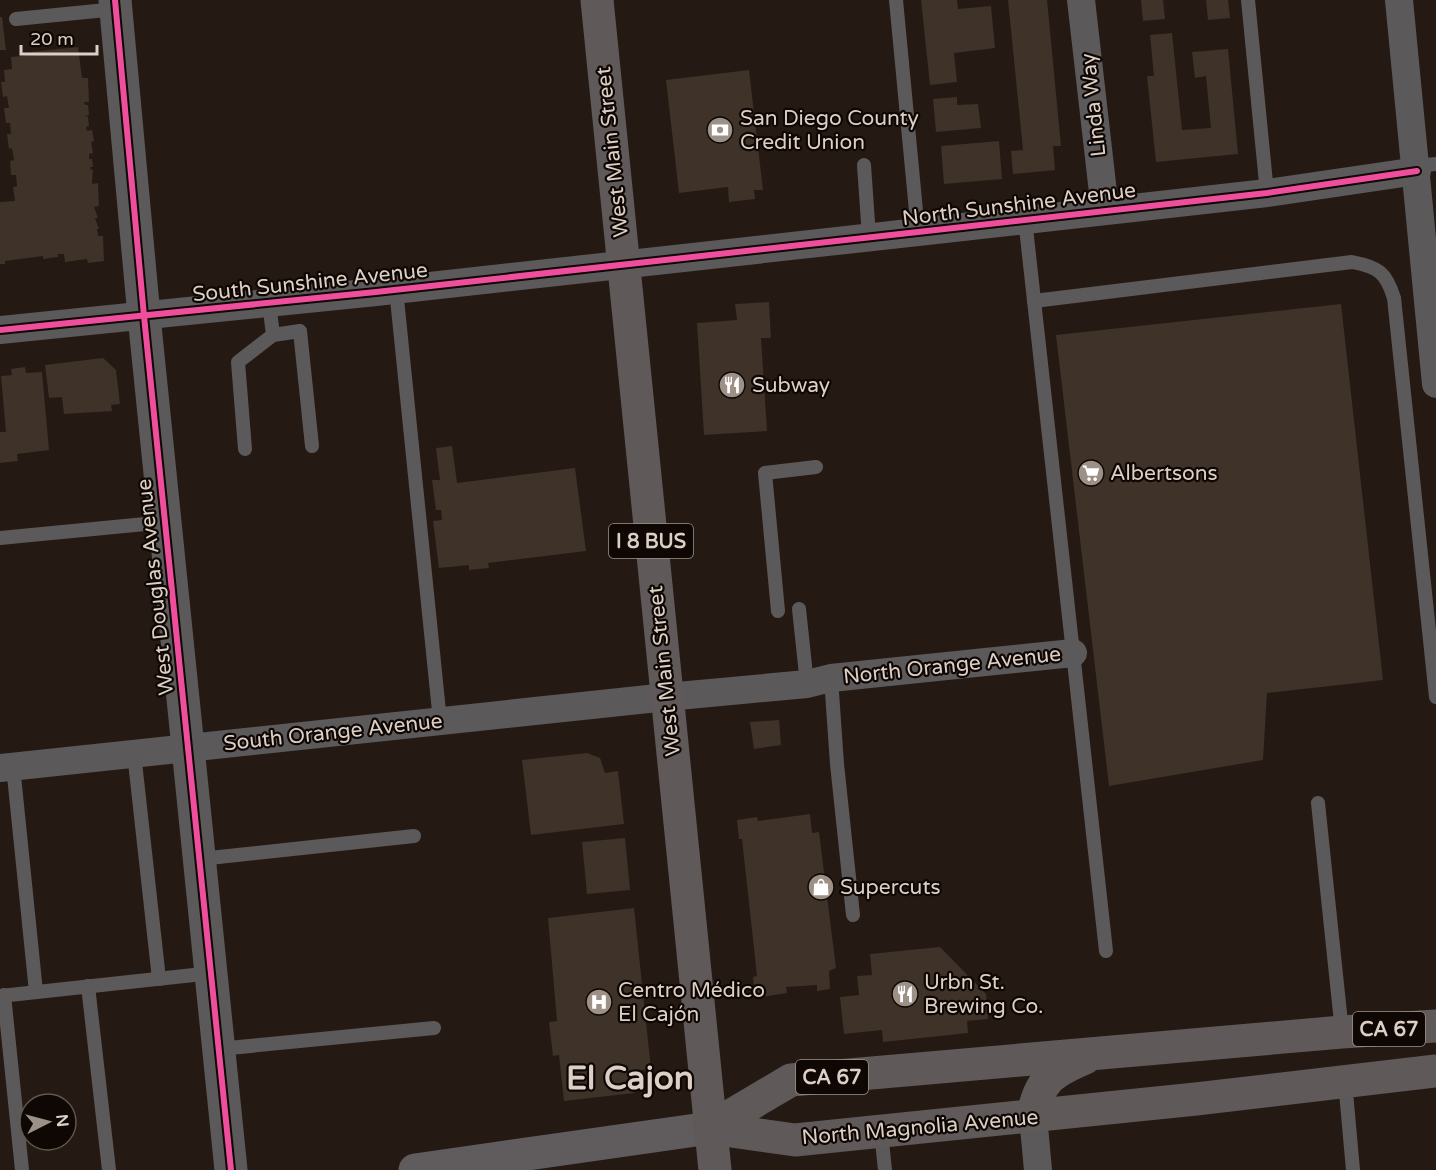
<svg xmlns="http://www.w3.org/2000/svg" width="1436" height="1170" font-family="'Varela Round',sans-serif">
	<style>
		.building { fill: #3e3229 }
		.lines { fill: none; stroke-linecap: round; stroke-linejoin: round }
		.service { stroke: #5c595a; stroke-width: 14 }
		.minor { stroke: #5c595a; stroke-width: 28 }
		.tertiary { stroke: #5c595a; stroke-width: 33 }
		.secondary { stroke: #605b5c; stroke-width: 33 }
		.primary { stroke: #5f5959; stroke-width: 33 }
		.cycleway-casing { stroke: #0e0703; stroke-width: 10 }
		.cycleway { stroke: #ef4d9e; stroke-width: 6 }
		.labels { text-anchor: middle; stroke-width: 4.5; stroke-linejoin: round; paint-order: stroke }
		.shield { fill: #0e0703; stroke: #9e938c; stroke-width: 1.5 }
		.shield-label { font-size: 20px; font-weight: bold; fill: #dccfc6 }
		.street-label { font-size: 21px; fill: #dccfc6; stroke: #0e0703 }
		.poi-label { font-size: 21px; fill: #dccfc6; stroke: #0e0703; text-anchor: start }
		.town-label { font-size: 33px; font-weight: bold; fill: #dccfc6; stroke: #0e0703 }
	</style>
	<rect width="100%" height="100%" fill="#241a13"/>
	<g class="building">
		<path d="M921,0H957L958,9L991,6L995,48L954,53L957,82L930,85Z"/>
		<path d="M1008,0H1047L1061,146H1053L1055,170L1013,174L1011,151L1023,150Z"/>
		<path d="M1141,0H1163L1165,19L1143,21Z"/>
		<path d="M1206,0H1228L1230,18L1208,20Z"/>
		<path d="M0,17H2L6,50H0Z"/>
		<path d="M1172,33L1182,130L1211,128L1206,76L1195,78L1192,52L1228,49L1238,154L1156,162L1147,76H1154L1150,35Z"/>
		<path d="M78,47L82,78H88L89,102H84L85,105H88L89,115L85,116L88,117L89,126L86,127L87,131L92,130L94,141L91,142L93,153L89,154V159H92L93,167H90L91,170L93,169L92,184L98,183L99,206L94,207L98,218H95L99,229H97L98,236H103L104,261L88,263L87,259L65,262L64,254H58V257L43,259V256L5,261V264H0V202L15,201L13,187L17,186L16,175H11L10,161L14,160L12,148L9,149L7,134H11L10,123H6L4,108H9L7,96L3,97L1,82H5L4,70L12,69L11,57L31,55V52Z"/>
		<path d="M749,70L763,190H754L755,199L729,202L728,187L679,193L666,80Z"/>
		<path d="M957,97V105L978,104L981,128L936,132L933,99Z"/>
		<path d="M999,141L1002,179L944,184L941,146Z"/>
		<path d="M769,302L771,338H761L767,431L704,435L697,323L737,320L735,304Z"/>
		<path d="M1341,304L1383,680L1267,693L1263,760L1109,786L1056,335Z"/>
		<path d="M103,358L116,370L120,404L111,405L112,411L64,414L62,397L49,398L45,365Z"/>
		<path d="M25,367L26,373L42,372L49,450L17,454L18,461L0,463V432H6L1,376L12,375L11,369Z"/>
		<path d="M452,446L457,483L575,468L586,551L488,563L489,568L469,570V565L439,568L433,521L442,520L441,510H436L432,480H440L436,448Z"/>
		<path d="M779,720L781,745L754,749L750,722Z"/>
		<path d="M587,753L600,758L605,773L618,771L624,824L531,835L522,760Z"/>
		<path d="M810,814L812,833L819,832L836,968L829,971L830,989L817,991V985L786,987L787,993L755,998L753,977L757,976L742,839H739L737,820L757,817L758,821Z"/>
		<path d="M625,838L630,890L587,894L582,842Z"/>
		<path d="M634,908L651,1069L631,1071L634,1093L564,1101L559,1055L553,1056L549,1022L557,1021L548,918Z"/>
		<path d="M940,947L986,994L988,1019L967,1021L968,1033L883,1042L882,1030L844,1034L840,997L859,995L857,976L872,975L870,954Z"/>
	</g>
	<g class="lines">
		<g class="service">
			<path d="M896,0L918,232"/>
			<path d="M1248,0L1267,193"/>
			<path d="M16,19L116,9"/>
			<path d="M864,165L869,237"/>
			<path d="M1416,166L1436,164"/>
			<path d="M1025,219L1106,951"/>
			<path d="M396,289L440,721"/>
			<path d="M1034,301L1352,262C1378,267 1386,272 1394,298L1436,697"/>
			<path d="M273,335L300,331L312,446"/>
			<path d="M245,449L238,362L273,335L269,303"/>
			<path d="M0,538L166,522"/>
			<path d="M799,609L807,684"/>
			<path d="M778,611L765,473L816,467"/>
			<path d="M831,678L837,764L853,915"/>
			<path d="M134,753L159,979"/>
			<path d="M13,766L36,992"/>
			<path d="M1318,803L1342,1032"/>
			<path d="M200,859L414,836"/>
			<path d="M88,986L109,1170"/>
			<path d="M4,995L22,1170"/>
			<path d="M0,996L212,973"/>
			<path d="M219,1049L434,1028"/>
			<path d="M1345,1081L1353,1170"/>
			<path d="M881,1132L885,1170"/>
		</g>
		<g class="minor">
			<path d="M1081,0L1105,210"/>
			<path d="M1399,0L1436,384"/>
			<path d="M0,330L376,292L918,232L1267,193L1417,171"/>
			<path d="M0,768L667,697L807,684L831,678L1073,653"/>
			<path d="M1033,1116L1038,1170"/>
		</g>
		<path class="tertiary" d="M115,0L144,316L231,1170"/>
		<path class="secondary" d="M415,1170L710,1128"/>
		<g class="primary">
			<path d="M597,0L715,1170"/>
			<path d="M1033,1116C1039,1080 1052,1072 1085,1058"/>
			<path d="M710,1128L791,1080L1342,1032L1436,1026"/>
			<path d="M710,1128L795,1140L1196,1099L1436,1071"/>
		</g>
		<defs>
			<g id="cycleway">
				<path d="M115,0L144,316L231,1170"/>
				<path d="M0,330L376,292L918,232L1267,193L1417,171"/>
			</g>
		</defs>
		<use href="#cycleway" class="cycleway-casing"/>
		<use href="#cycleway" class="cycleway"/>
	</g>
	<defs>
		<symbol id="bank-disc" viewBox="-11 -11 22 22"><circle r="9.5" fill="#9c9087" stroke="#0e0703"/><path d="M-6-4H6V4H-6ZM0-2.3a2.3 2.3 0 1 0 0 4.6a2.3 2.3 0 1 0 0-4.6Z" fill="#fff"/></symbol>
		<symbol id="restaurant-disc" viewBox="-11 -11 22 22"><circle r="9.5" fill="#9c9087" stroke="#0e0703"/><path d="M-5-6h1v4h1v-4h1v4h1v-4h1v5L-1.5 .5V6h-2V.5L-5-1ZM5-6V6H3V1.5H1.5Q1.5-4 5-6Z" fill="#fff"/></symbol>
		<symbol id="supermarket-disc" viewBox="-11 -11 22 22"><circle r="9.5" fill="#9c9087" stroke="#0e0703"/><path d="M-6-5.5h2.5l.6 2H6L4.5 2H-2.5L-4.4-4H-6ZM-1.5 3.2a1.3 1.3 0 1 0 .1 0ZM3 3.2a1.3 1.3 0 1 0 .1 0Z" fill="#fff"/></symbol>
		<symbol id="shop-disc" viewBox="-11 -11 22 22"><circle r="9.5" fill="#9c9087" stroke="#0e0703"/><path d="M-5-2.5h2.3a2.7 3.5 0 0 1 5.4 0H5L5.5 6h-11ZM-1.5-2.5h3a1.5 2.3 0 0 0-3 0Z" fill="#fff"/></symbol>
		<symbol id="hospital-disc" viewBox="-11 -11 22 22"><circle r="9.5" fill="#9c9087" stroke="#0e0703"/><path d="M-5-5h3v3.5h4V-5h3V5h-3V1.5h-4V5h-3Z" fill="#fff"/></symbol>
	</defs>
	<g fill-rule="evenodd">
		<use href="#bank-disc" x="705" y="115" width="30" height="30"/>
		<use href="#restaurant-disc" x="717" y="370" width="30" height="30"/>
		<use href="#supermarket-disc" x="1076" y="458" width="30" height="30"/>
		<use href="#shop-disc" x="806" y="872" width="30" height="30"/>
		<use href="#restaurant-disc" x="890" y="979" width="30" height="30"/>
		<use href="#hospital-disc" x="584" y="987" width="30" height="30"/>
	</g>
	<g class="labels">
		<g class="shield">
			<rect x="609" y="524" width="84" height="34" rx="4.5"/>
			<rect x="1353" y="1012" width="72" height="34" rx="4.5"/>
			<rect x="796" y="1060" width="72" height="34" rx="4.5"/>
		</g>
		<g class="shield-label">
			<text x="651" y="548">I 8 BUS</text>
			<text x="1389" y="1036">CA 67</text>
			<text x="832" y="1084">CA 67</text>
		</g>
		<g class="street-label">
			<text transform="translate(1093 105) rotate(-96)" y="7">Linda Way</text>
			<text transform="translate(612 152) rotate(-96)" y="7">West Main Street</text>
			<text transform="translate(1019 204) rotate(-7)" y="7">North Sunshine Avenue</text>
			<text transform="translate(310 282) rotate(-6)" y="7">South Sunshine Avenue</text>
			<text transform="translate(155 587) rotate(-96)" y="7">West Douglas Avenue</text>
			<text transform="translate(952 665) rotate(-6)" y="7">North Orange Avenue</text>
			<text transform="translate(664 671) rotate(-96)" y="7">West Main Street</text>
			<text transform="translate(333 732) rotate(-6)" y="7">South Orange Avenue</text>
			<text transform="translate(920 1127) rotate(-5)" y="7">North Magnolia Avenue</text>
		</g>
		<g class="poi-label">
			<text x="740" y="125">San Diego County<tspan x="740" dy="24">Credit Union</tspan></text>
			<text x="752" y="392">Subway</text>
			<text x="1110" y="480">Albertsons</text>
			<text x="840" y="894">Supercuts</text>
			<text x="924" y="989">Urbn St.<tspan x="924" dy="24">Brewing Co.</tspan></text>
			<text x="618" y="997">Centro Médico<tspan x="618" dy="24">El Cajón</tspan></text>
		</g>
		<g class="town-label">
			<text x="630" y="1089">El Cajon</text>
		</g>
	</g>
	<g transform="translate(48 1122) rotate(84)"><circle r="28" fill="#0e0703" stroke="#605751" stroke-width="1.5"/>
	<path d="M0-4.5L10 22L0 15L-10 22Z" fill="#9c9087"/>
	<text y="-9" font-size="16" font-weight="bold" text-anchor="middle" fill="#dccfc6">N</text>
	</g>
	<path d="M21 45v9h76v-9" fill="none" stroke="#dccfc6" stroke-width="3"/>
	<text x="30" y="45" font-size="18" fill="#dccfc6" stroke="#0e0703" stroke-width="4.5" paint-order="stroke">20 m</text>
</svg>
